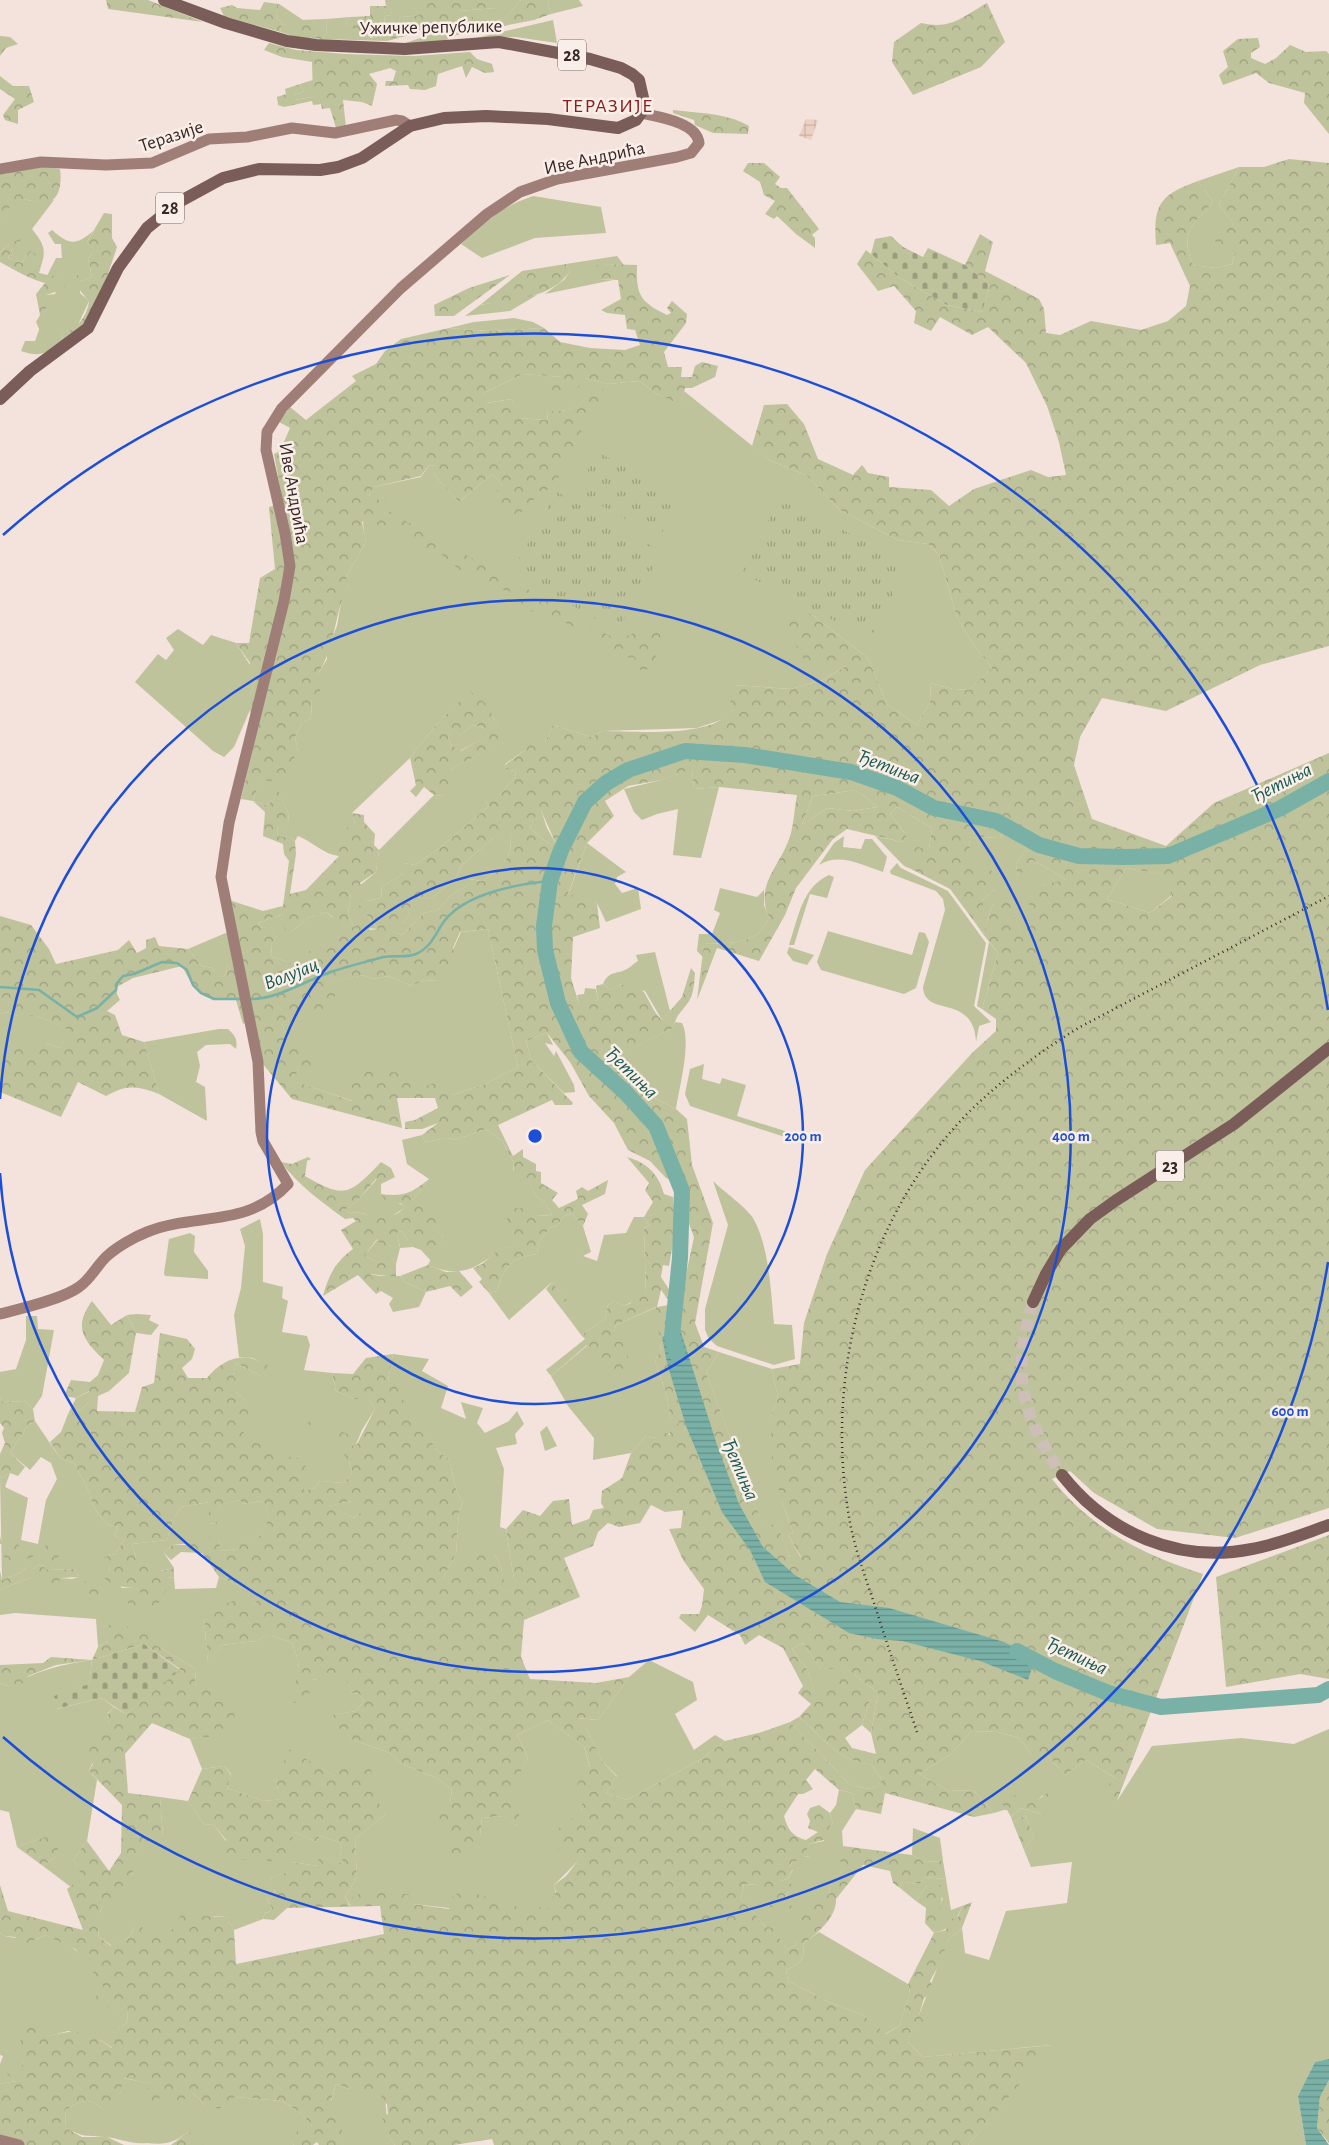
<svg xmlns="http://www.w3.org/2000/svg" width="1329" height="2145" font-family="'Alegreya Sans',sans-serif">
	<style>
		.green { fill: #bec39b }
		.forest { fill: url(#forest-crowns); fill-rule: evenodd }
		.cemetery { fill: url(#cemetery-stones) }
		.park { fill: url(#park-tufts) }
		.plaza { fill: url(#plaza-grid) }
		.water { fill: url(#water-rules) }
		.lines { fill: none; stroke-linecap: round; stroke-linejoin: round }
		.stream { stroke: #79b1a7; stroke-width: 2.5 }
		.river { stroke: #79b1a7; stroke-width: 16 }
		.primary-tunnel { stroke: #cebeb8; stroke-width: 12; stroke-dasharray: 12 6; stroke-linecap: butt }
		.secondary { stroke: #a07e78; stroke-width: 11 }
		.primary { stroke: #7a5c58; stroke-width: 12 }
		.rail { stroke: #382928; stroke-width: 2.5; stroke-dasharray: 1 4; stroke-linecap: butt }
		.ring { fill: none; stroke: #1d4ed8; stroke-width: 2.5 }
		.labels { text-anchor: middle; stroke-width: 5; stroke-linejoin: round; paint-order: stroke }
		.shield { fill: #faeee8; stroke: #726462; stroke-width: 1 }
		.shield-label { font-size: 18px; font-weight: bold; fill: #382928 }
		.street-label { font-size: 19px; fill: #382928; stroke: #faeee8 }
		.neighbourhood-label { font-size: 20px; letter-spacing: 1px; fill: #8a201e; stroke: #faeee8 }
		.water-label { font-size: 20px; font-style: italic; fill: #1c5b51; stroke: #faeee8 }
		.centre { fill: #1d4ed8; stroke: #faeee8; stroke-width: 2.5 }
		.ring-label { font-size: 15px; text-anchor: middle; font-weight: bold; fill: #1d4ed8; stroke: #faeee8; stroke-width: 5; stroke-linejoin: round; paint-order: stroke }
	</style>
	<defs>
		<pattern id="forest-crowns" width="20" height="18" patternUnits="userSpaceOnUse" patternTransform="scale(1.25)"><rect width="20" height="18" fill="#bec39b"/><path d="M2 6a3 3 0 1 1 6 0M12 15a3 3 0 1 1 6 0" fill="none" stroke="#9b9e7e"/></pattern>
		<pattern id="cemetery-stones" width="16" height="16" patternUnits="userSpaceOnUse" patternTransform="scale(1.25)"><rect width="16" height="16" fill="#bec39b"/><path d="M2 7V4a2 2 0 0 1 4 0v3zM10 15v-3a2 2 0 0 1 4 0v3z" fill="#9b9e7e"/></pattern>
		<pattern id="park-tufts" width="24" height="20" patternUnits="userSpaceOnUse" patternTransform="scale(1.25)"><rect width="24" height="20" fill="#bec39b"/><path d="M3 7l-1-3M5 7V3M7 7l1-3M15 17l-1-3M17 17v-4M19 17l1-3" fill="none" stroke="#9b9e7e"/></pattern>
		<pattern id="plaza-grid" width="8" height="8" patternUnits="userSpaceOnUse" patternTransform="scale(1.25)"><rect width="8" height="8" fill="#ecd0c2"/><path d="M0 4h8M4 0v8" fill="none" stroke="#cbb3a7"/></pattern>
		<pattern id="water-rules" width="6" height="5" patternUnits="userSpaceOnUse" patternTransform="scale(1.25)"><rect width="6" height="5" fill="#79b1a7"/><path d="M0 2.5h6" fill="none" stroke="#649088"/></pattern>
	</defs>
	<rect width="100%" height="100%" fill="#f3e3dc"/>
	<g class="green">
		<path d="M385,0H415V8L421,15L402,17L384,24L385,16L392,15L390,7L386,6Z"/>
		<path d="M496,0H521L504,19L454,29L457,35L439,43L402,44L451,28L458,22V11L496,8Z"/>
		<path d="M549,0H579L583,6L551,14L548,4Z"/>
		<path d="M279,4L303,20H300L312,38H299L280,32L282,22L276,18Z"/>
		<path d="M350,17L346,24L371,38H399L387,41L322,39L327,33L326,19Z"/>
		<path d="M553,20L557,43L515,37L476,38Z"/>
		<path d="M313,80V97L294,100V95L304,91L300,84Z"/>
		<path d="M1239,167L1219,205L1234,225L1235,252L1232,264L1216,268L1193,265C1179,233 1193,225 1213,202L1198,181Z"/>
		<path d="M533,196L601,207L606,233L535,238L482,258L461,244C483,222 503,206 533,196Z"/>
		<path d="M23,199L41,203L54,200L32,229C43,243 47,249 41,266L32,262L29,251L22,263L8,258L13,248L9,244L0,253V217L15,201Z"/>
		<path d="M52,230C69,245 76,246 93,231L87,242L92,248V254L88,258L92,277L81,281L80,293L89,301L76,329L62,335L63,341C45,353 43,358 21,351L25,341H35L46,311V295L55,294L61,278L47,276L56,258H62L61,244H55L48,233Z"/>
		<path d="M617,256L624,265L603,264L599,279L613,280L545,294L565,279L570,271L566,264Z"/>
		<path d="M537,295L510,311L465,316L480,305Z"/>
		<path d="M514,318L533,322L544,328L488,331L449,328L474,322Z"/>
		<path d="M523,374L562,377L569,386L586,378L607,384L639,381L657,394L680,403L684,391L771,461L806,475L840,510L898,540L928,544L939,555L957,618L974,645L992,668L969,690L953,689L930,683L931,700L917,725L887,704L868,658L811,614L847,665L823,680L791,689L735,685L733,710L727,718L697,728L602,731L592,737L553,725L545,742L525,750L505,764L506,769L515,771L516,777L499,795L485,800L489,806L441,847L415,865L404,863V873L382,887L381,898L366,901V914L378,929L354,927L348,914L351,893L376,872L379,850L434,795L444,796L450,770L507,738L482,701L470,692L435,726L410,758L352,813L355,824L339,856C325,855 311,841 298,836L295,841L289,837L277,836L278,826L289,820L288,812L278,791L271,802L266,805L253,801L260,779L298,751L295,737L302,723L311,718L312,699L318,674L327,659V651L337,626L341,603L348,588L346,577L366,542C361,520 362,507 374,487L421,477L429,465L438,466L434,475L459,502L492,474L503,486L514,508L593,389C580,408 572,412 548,411L547,420L518,418L512,399L486,403L482,394Z"/>
		<path d="M178,629L203,645L211,635L236,643L257,676L250,694V710L234,747L224,757L213,751L135,682L158,654L166,660L174,650L166,638Z"/>
		<path d="M473,725L484,728L489,735L460,751L451,745L448,736L453,730L460,735Z"/>
		<path d="M692,768L694,789L719,787L701,858L673,855L678,809L657,814L642,820L634,812L624,789L661,780Z"/>
		<path d="M857,790L877,807L853,811L827,808L802,825L813,796Z"/>
		<path d="M540,807L547,828L556,844H549L530,828Z"/>
		<path d="M897,807L932,828L929,849L911,856V869L904,866L875,836L902,842L907,836L890,814Z"/>
		<path d="M1003,825L1015,829L1018,841L1026,849L1016,864L1018,877L1032,860L1058,874L1066,881L1043,885L1030,904L1040,920L1021,934L1014,915L993,903L983,934L976,924L983,915V900L995,889L968,868L970,837L1001,838Z"/>
		<path d="M511,828C512,860 506,863 483,881L469,879L467,886L451,895L438,910L424,913L402,935L383,928L396,920L405,923L413,899L431,898L454,881L462,865L492,839Z"/>
		<path d="M844,836L843,847L861,849L865,839H872L887,857L883,872C862,865 839,852 819,865L834,843Z"/>
		<path d="M587,843L626,872L617,877L615,884L622,893L638,888L641,909L606,922L597,903L568,895Z"/>
		<path d="M897,863L901,868L948,891L986,943L974,1006L991,1022L979,1026L976,1042C974,993 924,1018 923,987L945,910L943,899L936,891L891,874L890,871Z"/>
		<path d="M1126,868L1161,874L1172,895L1150,913L1107,899Z"/>
		<path d="M829,875L834,877L827,898L810,894L794,945H789C798,919 802,887 829,875Z"/>
		<path d="M720,888L757,897L764,890V905L769,917C758,946 731,942 704,944L703,957L697,951L699,934H712L720,913L714,910Z"/>
		<path d="M326,912L347,929L326,948L301,966L272,957L271,945L276,938L271,927L262,928L258,923L283,914L291,932L308,918Z"/>
		<path d="M488,929L518,1067L485,1084L452,1095L352,1070L353,1101L293,1081L299,1066L298,1047L287,1040L282,1023L309,1008L333,982L363,975L373,979L388,976L412,986L424,980L439,981L461,932Z"/>
		<path d="M828,931L912,955L919,932L925,933L929,942L916,988L904,994L821,970L817,962Z"/>
		<path d="M228,932L233,964H228L226,974L220,981L212,968L202,966L188,949Z"/>
		<path d="M989,942L998,953L982,1009L977,1006Z"/>
		<path d="M789,947L814,955L807,965L793,961L787,953Z"/>
		<path d="M655,952L670,1011L662,1020L645,991L622,984L611,990L603,984C608,971 618,974 627,969C631,967 634,963 638,961L636,955Z"/>
		<path d="M585,988L596,989L598,1000L579,1005L577,995L584,994Z"/>
		<path d="M6,1012L18,1016H37L70,1030L60,1048L46,1043H0V1014Z"/>
		<path d="M675,1022L682,1023C692,1042 679,1088 676,1109L647,1094L617,1056L673,1028Z"/>
		<path d="M219,1029H228C235,1035 238,1040 236,1049L230,1044L206,1045L197,1052L200,1066L196,1082L205,1087L207,1121L159,1094L144,1042Z"/>
		<path d="M547,1033L553,1045L545,1043L554,1056L556,1051L574,1085L575,1092L564,1093L531,1060L526,1041Z"/>
		<path d="M704,1064L702,1079L720,1084L722,1078L746,1085L737,1116L804,1137L803,1143L690,1106L685,1094L690,1069Z"/>
		<path d="M486,1129L502,1141L514,1163L513,1170L528,1177L535,1195L545,1202L552,1215L536,1216L514,1240L516,1244L508,1248L503,1247C477,1268 462,1279 428,1265L443,1236L436,1231L413,1200L429,1179L407,1164L402,1140L422,1135L425,1142L447,1138L455,1140Z"/>
		<path d="M377,1179L381,1184V1194L406,1207L392,1216C379,1213 369,1216 357,1212L350,1214L345,1210L358,1200Z"/>
		<path d="M713,1181C722,1190 747,1208 753,1218C769,1245 771,1293 774,1324L792,1325L795,1359L774,1365L717,1346L709,1339L705,1330V1309L728,1225Z"/>
		<path d="M571,1213L583,1226L591,1252L583,1256L597,1261L604,1235L626,1233L634,1217H644L649,1225L644,1228L646,1294L624,1306L614,1301L608,1305L605,1319L581,1335L570,1320L576,1314L552,1282L509,1320L489,1293L497,1291C504,1267 511,1257 537,1254L539,1241L552,1226L556,1227L564,1216Z"/>
		<path d="M260,1219L263,1234V1282L283,1287L282,1298L288,1301L282,1332L307,1336L310,1345L304,1370L332,1373L336,1391L354,1399H369L375,1409L362,1430L349,1461L352,1473L344,1483L320,1481L315,1488L303,1492L299,1456L292,1464L264,1456L240,1439L246,1401L236,1392L233,1376L236,1363L261,1376L260,1362L253,1358L239,1357L234,1315L241,1288L245,1246L240,1229Z"/>
		<path d="M401,1231L413,1247L400,1248L396,1264L389,1254L374,1261L365,1255L378,1239L388,1245L400,1247L397,1233Z"/>
		<path d="M190,1233L195,1236L194,1252L208,1271V1279L165,1276L164,1273L169,1239Z"/>
		<path d="M369,1274L380,1276H400L405,1282L426,1292L419,1307L393,1312L389,1304L393,1298L381,1291Z"/>
		<path d="M657,1307L661,1352L655,1360L667,1396L670,1416L681,1423C670,1435 662,1441 646,1436L631,1453L593,1460L594,1438L568,1406L551,1376L588,1345L614,1332L616,1325Z"/>
		<path d="M137,1314L151,1315L149,1320L159,1325L151,1335L136,1333L127,1315Z"/>
		<path d="M26,1316H37L38,1329L54,1330L42,1396L33,1409L25,1401L3,1402L0,1396V1372L16,1369L26,1340Z"/>
		<path d="M719,1352L772,1369L778,1397L771,1417L782,1502L793,1532L788,1535L801,1558L790,1557L776,1524L764,1529L706,1373Z"/>
		<path d="M393,1354L429,1359L422,1371L448,1386L441,1408L466,1419L461,1402L483,1408L477,1423L485,1433L509,1421L517,1411L524,1424L515,1434L517,1444L496,1448L504,1469L500,1527L506,1529L514,1579L523,1588L505,1592L501,1567L495,1555L465,1571L453,1581L443,1578L456,1554L459,1511L463,1503C454,1492 453,1472 449,1459L438,1452L388,1381Z"/>
		<path d="M90,1391L88,1403L77,1412L68,1414L76,1398Z"/>
		<path d="M35,1421L60,1458L74,1463L89,1492L93,1506L106,1524L118,1527L115,1536L124,1540L115,1554L104,1557L102,1565L109,1564L110,1573L122,1588H136L144,1595L135,1610L167,1578L174,1577L175,1589L216,1588L219,1577L245,1588L259,1597L253,1606L204,1619L208,1663L221,1645L257,1641L268,1634L292,1643L299,1663L295,1691L311,1680L345,1676L352,1693L359,1694L364,1701L356,1711L332,1715L351,1739L390,1753L404,1765L437,1778L452,1790L450,1802L480,1836L482,1818L502,1816L517,1826L506,1798L528,1758L517,1735L548,1720L584,1747L590,1768L581,1812L577,1862L554,1885L559,1911L522,1916L413,1904L351,1906L345,1897L357,1877L355,1839L386,1814L335,1776L289,1750L288,1779L276,1778L278,1790L283,1799L264,1801L227,1788L231,1774L224,1766L202,1769L190,1739L229,1734L195,1685L196,1669L156,1645L108,1625V1641L98,1647L96,1619L15,1613L0,1615V1590L31,1577L58,1582L61,1578L72,1579L78,1577L75,1569L48,1570L39,1564L34,1569L27,1567L22,1572L2,1580L0,1476L2,1478L10,1473L5,1487L28,1498L21,1540L38,1544L46,1500L57,1479L51,1463L41,1457L30,1470L10,1453L28,1425Z"/>
		<path d="M547,1426L557,1446L545,1451L540,1432Z"/>
		<path d="M239,1500L244,1504L261,1501L268,1506L267,1534L240,1543L237,1549L223,1551L218,1541L172,1545L164,1553L174,1568L160,1571H149L136,1559L132,1544L167,1540L175,1516L181,1507L209,1502V1523L217,1524V1505Z"/>
		<path d="M352,1501L360,1513L354,1518L328,1506Z"/>
		<path d="M803,1643L821,1669H847L878,1693L871,1733L862,1725L870,1699L814,1694L808,1671L792,1649Z"/>
		<path d="M92,1660L89,1684L54,1697L57,1709L101,1698L114,1707L107,1714L109,1725L89,1771L97,1780L87,1841L73,1860L84,1877L71,1887L43,1866L55,1857L45,1837L17,1847L9,1812L0,1810V1683L9,1686C36,1671 62,1664 92,1660Z"/>
		<path d="M649,1660L693,1682L697,1700L675,1714L694,1750L715,1735L725,1741L703,1758L627,1800L606,1793L617,1776L602,1761L590,1735L577,1718L598,1720L629,1677Z"/>
		<path d="M799,1717C820,1735 842,1764 871,1764L882,1780L877,1786L870,1789L850,1785L790,1722Z"/>
		<path d="M1329,1729V2059L1315,2062L1298,2096L1306,2145H968L1052,2045L923,2057L908,2042L913,2024L919,2015L948,1940L962,1928L965,1953L989,1960L1006,1911L1067,1903L1072,1862L1031,1867L1024,1850L1034,1836L1025,1815L1013,1823L1011,1817L1021,1808L1045,1815L1043,1795L1038,1800L1003,1801L1004,1810L994,1813L973,1790L949,1791L919,1774L950,1755L972,1731L998,1732L1019,1738L1031,1754H1046L1065,1775L1086,1760L1117,1779V1801L1152,1746L1241,1738L1294,1744Z"/>
		<path d="M839,1790L852,1793L856,1809L842,1831L843,1846L837,1849L846,1866L830,1885L829,1895L800,1924L796,1945L787,1950L773,1929L766,1927L741,1899L744,1884L758,1885L785,1898L788,1892L780,1887V1881L787,1879L793,1870L790,1867L792,1862L810,1857L803,1856L809,1844L824,1841L827,1831L833,1823L830,1813L836,1805Z"/>
		<path d="M160,1797L188,1801L204,1824L214,1825L239,1859C263,1858 280,1851 295,1832L316,1842L320,1836L342,1843L340,1857L345,1862L318,1866L291,1862L289,1872L270,1878L275,1889L273,1897L267,1899L272,1908L269,1912L265,1913L263,1919L234,1930L226,1917L214,1916L168,1936H143L128,1921L133,1931L128,1938L112,1946L99,1937L97,1919L105,1901L133,1873L144,1839L163,1837Z"/>
		<path d="M913,1828L940,1838L943,1861L925,1862L912,1855Z"/>
		<path d="M925,1877L946,1879L951,1910L962,1906C956,1922 951,1929 934,1933L937,1911L943,1898L927,1885L916,1901L900,1888L903,1882L920,1884Z"/>
		<path d="M0,1932L4,1936L33,1941L45,1935C54,1939 66,1943 74,1949C93,1961 104,1989 113,2009L119,2002L128,2009L127,2023L119,2027L113,2048L100,2040L68,2031L49,2036L20,2038L24,2062L17,2081L0,2084V2064L3,2056L0,2055Z"/>
		<path d="M819,1932L908,1984L910,1993L899,2026L885,2034L863,2015L829,2002L788,1981L786,1970C800,1964 805,1960 803,1944Z"/>
		<path d="M123,2078L152,2084L163,2094L193,2093L205,2105L235,2097L282,2101L301,2113L312,2126L291,2141L294,2145H202L188,2132C174,2143 165,2145 147,2143C132,2145 119,2138 105,2137C86,2135 84,2138 66,2128L65,2110C82,2101 87,2096 103,2109L120,2093Z"/>
		<path d="M336,2084L350,2089H384L389,2137L395,2145H344L331,2102Z"/>
	</g>
	<g class="forest">
		<path d="M106,0H148L203,22L108,9Z"/>
		<path d="M415,0H496L497,8L458,11V22L430,29L422,28C413,38 384,41 370,37C362,35 353,28 346,24L350,17L370,16V6H390L392,15L385,16L384,23L402,17L420,15L415,8Z"/>
		<path d="M521,0H549L548,4L551,14L534,20L457,35L454,29L474,16L483,22L504,19Z"/>
		<path d="M264,2L279,4L276,18L282,22L280,32L224,16L220,8L232,5L237,8L260,10Z"/>
		<path d="M987,3L1005,42L981,67L913,95L892,62L894,42L921,23C951,30 962,17 987,3Z"/>
		<path d="M326,19L327,33L322,39L312,38L301,32L300,20Z"/>
		<path d="M0,36L10,37L18,44L6,48L0,56Z"/>
		<path d="M1258,38L1260,47L1251,53V58L1265,64L1276,58L1290,45L1306,52L1326,51L1329,54V134L1304,103L1305,93L1269,83L1256,73L1223,85L1219,75L1228,67L1223,51L1238,39Z"/>
		<path d="M269,43L296,50L345,54L414,56L470,52L477,59L492,64L494,72L485,73L472,67L466,78L462,66L438,74L436,86L425,90L410,89L408,85L385,86L386,81H393L396,71L390,68L369,74L377,84L372,106L362,102L343,100L346,127L336,128L330,108L322,109L321,104L313,105L312,101L284,107L278,105L277,97L286,94L285,89L300,84L304,91L294,95V100L313,97L312,62L282,57L264,50Z"/>
		<path d="M0,76L13,86H29L34,102L18,110V124L5,120L3,115L15,99L0,89Z"/>
		<path d="M673,110C697,113 728,113 749,126L748,134L713,133L695,125L694,120L673,113Z"/>
		<path d="M1289,159L1329,163V646L1260,665L1166,711L1102,698L1080,737L1074,765L1092,819L1166,846L1214,803L1329,753V1508L1235,1538L1157,1529L1094,1493L1070,1471L1052,1479C1091,1529 1144,1555 1203,1574L1117,1801L1101,1789L1117,1779L1086,1760L1065,1775L1046,1754H1031L1019,1738L998,1732L972,1731L950,1755L919,1774L949,1791L973,1790L994,1813L974,1817L885,1793L881,1814L856,1809L852,1793L839,1790L815,1769L806,1780L813,1789L803,1794H798L784,1816C788,1830 792,1836 806,1840L818,1832L808,1828L810,1821L807,1814L810,1808L819,1805L830,1813L833,1823L827,1831L831,1838L809,1844L804,1856L811,1858L792,1862L790,1866L793,1869L787,1879L780,1881L781,1887L787,1883L794,1885L793,1890L788,1892L785,1897L792,1905L790,1909L770,1907V1895L760,1892L758,1885L744,1884L741,1899L766,1927L773,1928L787,1950L796,1945L802,1899L829,1895L830,1885L845,1867L835,1855L837,1848L843,1846L912,1855L925,1862L943,1861L946,1879L925,1877L920,1884L903,1882L900,1888L893,1883L890,1871L863,1865L836,1899C837,1917 817,1934 803,1944C805,1960 800,1964 786,1970L788,1981L829,2002L863,2015L886,2034L899,2026L910,1993L908,1984L934,1933L925,1923L926,1908L916,1901L927,1885H943C943,1901 937,1916 934,1933L946,1930L949,1920L958,1917L962,1906L972,1902L962,1928L948,1940L941,1961L930,1981L935,1991L924,1998L919,2015L927,2026L913,2025L908,2042L923,2057L1053,2045L968,2145H494L492,2139L454,2145H395L389,2137L382,2117L388,2114L387,2104L380,2101L384,2089H350L336,2084L331,2101L339,2109L344,2145H319L317,2142L313,2145H294L291,2141L298,2130L312,2126L301,2113L282,2101L235,2097L219,2109L205,2105L193,2093L180,2102L163,2094L151,2108L139,2098L151,2084L124,2078L120,2093L109,2108L103,2109C87,2096 82,2101 65,2110L66,2128L82,2137H107L124,2145H0V2084L17,2081L7,2074L14,2066L21,2068L24,2062L13,2055L21,2048L20,2038L25,2027L41,2028L49,2036C77,2028 89,2032 112,2048L119,2027L127,2023L128,2009L119,2003L113,2009L95,1998L103,1987L84,1958L75,1949L45,1935L33,1941L25,1949L15,1937L4,1936L0,1932V1885L8,1911L83,1930L67,1889L83,1877L73,1860L87,1841L109,1871L121,1853L122,1805L89,1771L93,1764L87,1754V1736L109,1725L107,1715L114,1707L126,1714L180,1669L144,1644L92,1660L56,1665L28,1676L24,1683L9,1686L0,1683V1665L43,1663L51,1657L92,1660L98,1647L108,1641V1625L131,1627L156,1638V1645L196,1669L195,1685L232,1702L236,1723L229,1735L190,1739L152,1723L125,1754L128,1793L160,1797L163,1837L154,1848L144,1840C140,1850 138,1865 132,1874C114,1901 94,1898 99,1937L111,1946L128,1938L133,1931L127,1921L142,1924L144,1936H168L181,1915L226,1917L234,1930L236,1964L384,1934L380,1906L287,1908L274,1920L263,1919L265,1913L269,1912L272,1908L267,1899L273,1897L275,1890L270,1878L288,1872L291,1862L318,1866L319,1855L327,1864L344,1862L340,1857L342,1843L320,1836L316,1842L295,1832L292,1839L286,1843L290,1848L287,1856L269,1862L264,1857L254,1866L248,1859L225,1862L221,1852L226,1840L214,1825L204,1824L188,1801L202,1769L224,1766L231,1775L227,1788L264,1801L282,1799L278,1790L276,1778H287L281,1770L289,1749L335,1776L341,1765L371,1769L377,1792L376,1799L386,1814L355,1839L357,1877L345,1897L350,1906L351,1898L363,1892L408,1894L413,1904L449,1909L448,1900L462,1890L515,1905L522,1915L537,1907L558,1910L552,1899L556,1892L554,1885L566,1876L577,1862L556,1847L558,1829L581,1812L584,1792L577,1786L583,1768L590,1767L584,1747L548,1720L517,1735L528,1758L507,1798L520,1811L516,1826L502,1816L482,1818L480,1836L471,1853L446,1857L443,1851L452,1839L440,1832L439,1809L450,1802L452,1790L437,1778L404,1765L390,1753L351,1739L334,1724L331,1715L356,1711L364,1701L359,1694L352,1693L345,1677L311,1680L309,1695L295,1703L288,1696L294,1691L299,1663L292,1643L268,1634L257,1641L221,1645L208,1664L204,1619L209,1611L240,1598L253,1606L259,1597L245,1588L219,1577L202,1553L181,1552L171,1560L164,1553L172,1545H185L191,1539L212,1537L218,1541L223,1551L237,1549L239,1543L266,1534L268,1506L261,1501L244,1504L239,1500L218,1505L217,1524L209,1523V1502L181,1507L175,1516L167,1540L132,1544L136,1559L147,1561L149,1570L161,1571L174,1568V1577L167,1578V1589L157,1606L135,1610L123,1598L143,1595L136,1588C121,1588 108,1585 99,1572L110,1573L109,1565H101L104,1557L115,1554L124,1540L115,1536L118,1527L106,1524L93,1506L89,1492L74,1463L60,1458L50,1442L61,1432L68,1414L77,1412L88,1403L89,1391L76,1398L64,1396L71,1380L90,1382L98,1375L104,1360C83,1340 73,1327 92,1301L111,1325L127,1315L136,1333L129,1373L109,1391L98,1396L97,1411L135,1412L142,1387L154,1383L160,1333L187,1339L195,1349L192,1359L182,1368L188,1378H207C219,1362 242,1350 260,1362L265,1361L269,1368L261,1376L236,1363L233,1376L238,1381L236,1392L246,1401L255,1413L240,1439L260,1444L264,1456L271,1447L289,1451L292,1463L300,1455L307,1463L302,1474L304,1491L315,1488L320,1481L344,1483L352,1473L349,1461L341,1451L357,1444L375,1409L369,1399H354L336,1391L332,1373L353,1374L366,1358L393,1354L388,1381L409,1386L403,1400L438,1452L449,1459C453,1472 454,1492 463,1503L459,1511L456,1554L443,1578L453,1580L454,1572L458,1568L465,1571L463,1560L468,1553L486,1552L495,1555L501,1567L506,1592L512,1589L522,1588L514,1579L506,1529L523,1510L540,1516L553,1501L569,1499L572,1525L589,1519L593,1510L604,1508L601,1503L602,1491L622,1478L631,1453L646,1436L655,1438L661,1430L670,1435V1426L680,1423L670,1416L667,1396L655,1360L661,1351L656,1307L616,1325L614,1333L626,1338L629,1370L620,1373L595,1358L587,1345L551,1376L546,1370L585,1339L581,1335L605,1319L608,1305L614,1301L624,1306L631,1303L627,1297L634,1292L646,1294L644,1228L649,1225L644,1217L653,1202L645,1190L649,1183L627,1157C647,1163 658,1173 664,1194L673,1197L676,1226L669,1266L663,1265L661,1277L670,1291L669,1301L661,1290L657,1307L680,1303L694,1237L673,1181L666,1178L650,1161L628,1150L614,1123L589,1096L570,1062L547,1033L526,1041L531,1060L573,1103L572,1105H555L552,1100L498,1125L513,1156L523,1149V1157L536,1164V1171L541,1172V1183L558,1193L552,1200L559,1208L578,1199L576,1191L582,1187L588,1191L608,1180L605,1194L582,1205L588,1214L583,1226L571,1213L564,1216L556,1227L552,1226L539,1241L537,1254C511,1257 504,1267 497,1291L489,1293L479,1282L482,1279L473,1268L482,1264L503,1246L508,1248L515,1244L510,1239L507,1218L513,1208H531L536,1216L552,1215L545,1202L535,1195L528,1178H513L514,1163L502,1141L486,1129L455,1140L447,1138L425,1142L422,1135L438,1123L422,1129H405V1122L415,1120L438,1108L435,1098H397L402,1128L292,1099L262,1063L229,900L263,911L283,906L289,861L284,854L283,844L263,836L265,812L253,801L241,799L255,740L250,710L238,707L240,697L250,694L257,676L248,671L250,663L236,643H249L260,578L275,569L269,507L283,503L274,454L280,451L290,428L279,422L290,407L306,420L356,381L352,376L376,364L385,351L401,339L449,328L488,331L544,328L560,342L590,348L625,350L640,345L635,330L627,329L625,315L607,313L601,310L621,299L618,280L599,279L590,273L592,267L602,264L637,265C636,295 640,302 667,315L671,313L667,308L672,301L687,314L686,323L664,352L668,367H682L681,377H692L695,366L702,362L718,366L715,377L692,388H685L680,404L657,394L639,381L607,384L586,378L578,388L569,386L560,393L551,389L561,377L523,374L482,394L487,403L512,399L519,418L547,420L548,411C572,412 580,408 593,388L605,390L600,412L587,421L568,455L554,489L540,491C528,508 522,519 498,513L493,494L503,486L492,474L459,502L434,475L437,466L429,465L421,476L374,487L369,496L386,503L389,511L446,545L509,576L512,585H521L584,623L618,640L664,620L653,669L637,670L634,657L620,659L609,646L549,614L525,610L513,592L490,587L482,581L487,576L475,570L462,572L433,547L425,549L419,540L392,526L379,530L372,518L362,522L366,542L346,577C347,580 348,585 348,589C347,594 343,598 341,603C334,627 332,652 318,674L321,679L320,692L312,699L311,718L302,723L295,737L298,751L281,782L260,780L253,801L266,805L271,802L278,790L288,812L289,821L278,826L277,836L289,837L295,841L296,854L290,894L306,890L339,856L329,848L348,827L355,824L352,813L364,815V822L375,834L374,845L379,850L376,872L360,883L365,892L363,898L351,893L348,914L354,927L364,921L370,930L378,929L366,914L360,915L359,906L366,901L381,898L382,887L404,873V863L415,865L441,847L489,806L485,800L487,795H499L516,777L515,771L506,769L505,765L525,750V742H545L553,725L592,737L602,731C635,731 711,739 733,710L728,692L735,685L791,689L823,680L846,666L806,664L782,619L811,614L868,658L887,704L917,725L931,700L930,683L953,689L969,690L992,668L974,645L957,618L939,555L928,544L898,540L840,510L806,475L771,461L752,446L764,405L787,404L804,424L818,459L853,475L862,465L868,473L889,477V487L931,490L949,506L974,489L1031,470L1048,477L1066,475L1059,442L1047,406L1026,363L988,327L972,335L940,317L931,331L914,323L916,311L894,286L878,291L857,264L866,250L900,278L947,305L982,312L990,285L965,265L980,234L993,242L985,271L1039,299L1044,309L1046,333L1060,335L1091,321L1141,330L1168,321L1186,306L1190,286L1170,243L1156,245C1153,204 1160,195 1198,181L1213,202C1193,225 1179,233 1193,265L1216,268L1232,264L1235,252L1208,238L1234,225L1219,205L1239,167H1264ZM692,769L694,789L719,787L797,795C794,810 794,828 788,842C777,869 755,887 769,917C758,946 731,942 704,944L697,1000L717,948L759,961L785,915L796,888L833,839L847,829L902,842L907,836L890,814L897,807L932,828L929,849L916,847L911,856V869L950,889L976,924L983,916V900L995,889V881L1000,875L986,868L977,873L969,868L970,837L1001,838L1003,825L1015,829L1011,837L1026,849L1016,864L1018,878L1032,860L1058,874L1065,880L1043,885L1032,890L1029,904L1039,920L1021,933L1014,915L1015,902L1004,899L993,903L983,934L998,953L982,1009L996,1019V1031L973,1052L865,1170L827,1254L804,1323L800,1364L772,1369L778,1397L771,1417L772,1464L782,1502L793,1532L788,1535L801,1557H790L776,1523L764,1528L706,1373L719,1352L704,1347L695,1323L713,1223L692,1165L687,1119L676,1109L647,1094L618,1056L673,1028C677,1014 679,1015 687,1004C694,996 694,983 695,973L691,968L682,997L662,1020C644,1004 646,968 611,990L603,984L596,986L598,1000L579,1004L571,978L573,937L600,928L597,903L568,894L587,843L614,816L605,801L628,786L661,780ZM857,790L877,807L853,811L827,808L802,825L813,796ZM540,808L556,844H549L530,828ZM511,829C512,860 506,863 483,881L468,879L467,886L451,895L438,910L424,913L402,935L384,928L396,921L405,923L413,900L431,898L454,881L462,865L492,839ZM1126,868L1160,874L1172,896L1150,913L1107,899ZM326,912L333,917V921L337,926L341,924L346,929L337,930L339,937L330,936L326,948L321,947L305,953L301,966L272,957L271,945L276,938L271,926L262,928L258,923L283,914L285,930L291,932L308,918ZM488,929L518,1067L485,1084L452,1095L439,1082L422,1087L406,1073L352,1070V1101L294,1081L299,1066L311,1068L317,1058L298,1047L296,1035L287,1040L282,1023L309,1009L314,1014L322,1013L335,996L334,982L363,975L373,979L388,976L412,986L424,980L439,981L458,968L453,948L460,932ZM351,1501L360,1513L354,1518L329,1506ZM651,1505L665,1512L683,1510L681,1528L669,1529L683,1560L704,1589L702,1606L699,1614H681L679,1618L695,1632L708,1615L740,1635L745,1645L759,1635L783,1648L803,1686L798,1693L811,1704L799,1717C820,1735 842,1764 871,1764L882,1780L877,1786L870,1789L850,1785L790,1722L762,1732L725,1741L703,1758L627,1800L606,1793L617,1777L602,1761L590,1735L578,1718L598,1720L629,1677L596,1683L530,1679L521,1657L524,1620L580,1597L564,1558L593,1546L598,1532L608,1523L619,1527L640,1523ZM803,1643L821,1669H847L878,1693L871,1733L876,1754L852,1748L845,1738L862,1725L870,1699L837,1673L814,1693L808,1671L792,1649Z"/>
		<path d="M748,163H764L780,177L775,184L781,188H787L819,229L812,235L815,238V248L796,234L777,216L774,219L765,214L775,201L764,195L760,182L743,171Z"/>
		<path d="M47,167L60,169C62,184 60,205 40,203C33,202 27,198 20,200C11,202 7,212 0,217V173L5,174L24,168Z"/>
		<path d="M104,213L112,214V238L117,247L103,289L86,324L63,341L62,335C77,328 86,318 89,302L74,282L72,271L74,268L81,281L92,277L88,258L92,254V248L87,242Z"/>
		<path d="M20,239L21,244L13,248L8,258L22,263L29,251L36,254L33,262L41,266L39,273L61,278L66,284L64,289L46,295V311L40,331L36,322L40,315L36,294L45,283C30,279 14,270 0,262V253L9,244Z"/>
		<path d="M566,264L570,271C551,300 511,299 480,305L522,271Z"/>
		<path d="M510,275L454,316H435L434,305L469,288Z"/>
		<path d="M470,691L490,707L492,716L508,738L450,770L452,789L444,796L434,795L424,787L416,797L410,791L416,785L410,758L435,726ZM473,725L484,728L488,735L461,751L451,745L448,736L453,731L460,735Z"/>
		<path d="M0,916L31,925L49,949L56,964L118,950L129,940L137,953L146,948V940L155,937L159,946L188,949L202,966L212,968L220,980L226,974L228,964H233L247,1022L243,1024L236,1000C203,999 197,996 182,966L133,978L117,987V994L120,1000L107,1011L115,1015L122,1035L144,1042L159,1094C138,1086 127,1084 106,1096L78,1082L61,1117L0,1092V1043H46L60,1048L69,1030L37,1016H18L6,1012L0,1014Z"/>
		<path d="M308,1157L311,1159L307,1161L305,1176C346,1200 350,1194 381,1162L391,1168L395,1177L381,1184L376,1179L358,1200L345,1210L350,1214L357,1212C372,1217 368,1212 380,1213C394,1214 394,1218 405,1207L400,1203L389,1206L381,1194C405,1197 411,1193 429,1179L413,1200L443,1215L436,1231L443,1236L431,1261L421,1250L413,1247L401,1231L397,1233L400,1248L388,1245L383,1249L377,1239L365,1255L374,1261L380,1255L389,1254L396,1264V1277L370,1274L381,1291L376,1294L358,1275L323,1296C328,1276 336,1261 353,1249L341,1230L356,1221L353,1218L345,1219C323,1203 298,1185 281,1162L292,1164Z"/>
		<path d="M428,1265L446,1272L459,1271L473,1287L461,1297L450,1286L426,1292L405,1282L400,1276Z"/>
		<path d="M552,1282L577,1314L570,1320L546,1289Z"/>
		<path d="M0,1396L3,1402L25,1401L33,1409L35,1421L28,1425L10,1453L25,1467L18,1476L10,1473L2,1478L0,1476V1454L5,1443L2,1433L4,1428L0,1423Z"/>
		<path d="M310,1420L350,1435L348,1440L319,1431L307,1424Z"/>
		<path d="M1329,1535V1679L1300,1674L1226,1687L1216,1577Z"/>
		<path d="M0,1536L2,1543L8,1540H15L23,1551H28L34,1556C27,1561 19,1557 11,1561L2,1556L5,1552L2,1544H0Z"/>
		<path d="M46,1545L58,1549L60,1554L55,1562H47L41,1560V1556L37,1553Z"/>
		<path d="M39,1564L48,1570L75,1569L78,1577L61,1578L59,1582L64,1586L60,1592L31,1577L0,1590V1571L2,1580L22,1572L28,1566L34,1569Z"/>
		<path d="M83,1581L100,1587L111,1599L91,1603L79,1592Z"/>
		<path d="M1050,1791L1045,1815L1021,1808L1011,1817L1007,1810H1004L1002,1801L1014,1795L1038,1800Z"/>
		<path d="M1025,1815L1034,1836L1024,1850L1013,1823Z"/>
		<path d="M45,1837L60,1843L55,1857L43,1866L17,1847Z"/>
		<path d="M1329,2080V2143L1317,2128L1320,2097Z"/>
		<path d="M188,2132L203,2138L202,2145H171Z"/>
	</g>
	<g class="cemetery">
		<path d="M891,236L903,247L923,257L928,248L965,265L990,285L982,312L947,305L900,278L871,254L875,239Z"/>
		<path d="M144,1644L180,1670L126,1714L101,1698L56,1709L54,1696L89,1684L92,1660Z"/>
	</g>
	<g class="park">
		<path d="M598,452L681,499L659,538L576,491Z"/>
		<path d="M557,492L662,552L617,631L512,571Z"/>
		<path d="M780,498L909,564L870,639L742,573Z"/>
	</g>
	<path class="plaza" d="M806,119L818,120L811,140L799,136Z"/>
	<g class="water">
		<path d="M680,1329L717,1445L739,1504L763,1547L795,1575L840,1602L889,1608L1004,1642L1035,1658L1028,1680L980,1661L902,1641L877,1639L849,1633L765,1582L750,1550L722,1512L686,1426L667,1363L662,1337Z"/>
		<path d="M1329,2059V2080L1320,2097L1317,2128L1329,2145H1306L1298,2096L1315,2062Z"/>
	</g>
	<g class="lines">
		<g class="stream">
			<path d="M0,987L39,990L77,1017L97,1008L116,990L117,983L123,976L134,974L162,962L177,963L187,970L193,985L201,993L214,999H242"/>
			<path d="M250,999C279,999 304,981 331,972C348,966 366,962 383,957C393,955 407,958 416,954C432,947 436,932 445,920C467,893 518,884 550,881"/>
		</g>
		<g class="river">
			<path d="M677,1354L672,1336L680,1258L682,1191L656,1126L626,1093L581,1052L558,1003L545,950L544,926L550,881L561,850L585,802L606,783L628,770L685,751L745,755L851,772L897,788L934,808L996,821L1039,845L1079,856L1123,857L1168,856L1279,809L1329,781"/>
			<path d="M1017,1651L1055,1671L1108,1693L1161,1707L1318,1695L1329,1689"/>
		</g>
		<path class="primary-tunnel" d="M1033,1302C1011,1373 1021,1414 1062,1475"/>
		<g class="secondary">
			<path d="M0,169L41,162L106,165L152,163L209,139L247,137L292,128L335,133L396,120L402,121L410,126"/>
			<path d="M0,1314C20,1309 63,1299 79,1287C91,1279 97,1265 107,1256C117,1247 134,1237 147,1232C196,1212 246,1229 288,1184L263,1141L261,1132L258,1062L221,877L229,823L284,601L290,566L285,533L266,450L267,432L282,408L401,288L487,214L520,192L557,179L677,157L691,153L699,143C697,122 658,117 641,113"/>
			<path d="M0,2140L19,2145"/>
		</g>
		<g class="primary">
			<path d="M0,399L30,371L88,328L118,268L147,228L179,202L223,178L259,169L320,170L338,167L362,158L410,126L444,118L486,116L548,119L618,128L636,120L641,113L644,102L639,80L632,74L621,68L590,59L499,42L405,49L316,45L287,41L226,23L164,0"/>
			<path d="M1033,1302L1046,1274L1061,1249L1090,1219L1115,1201L1234,1124L1329,1048"/>
			<path d="M1062,1475C1108,1533 1178,1564 1252,1549C1279,1544 1303,1534 1329,1525"/>
		</g>
		<path class="rail" d="M917,1732C903,1690 888,1648 875,1606C865,1576 854,1547 849,1517C824,1372 866,1215 971,1110C1004,1078 1041,1051 1080,1027L1329,896"/>
	</g>
	<g class="ring">
		<circle cx="535" cy="1136" r="268"/>
		<path d="M0 1099A536 536 0 1 1 0 1173"/>
		<path d="M1328 1262A803 803 0 0 1 3 1737M3 535A803 803 0 0 1 1328 1010"/>
	</g>
	<g class="labels">
		<g class="shield">
			<rect x="558" y="39.5" width="28" height="31" rx="4"/>
			<rect x="156" y="192.5" width="28" height="31" rx="4"/>
			<rect x="1156" y="1150.5" width="28" height="31" rx="4"/>
		</g>
		<g class="shield-label">
			<text x="572" y="61">28</text>
			<text x="170" y="214">28</text>
			<text x="1170" y="1172">23</text>
		</g>
		<g class="street-label">
			<text transform="translate(431 26) rotate(-1)" y="7">Ужичке републике</text>
			<text transform="translate(171 135) rotate(-18)" y="7">Теразије</text>
			<text transform="translate(594 157) rotate(-12)" y="7">Иве Андрића</text>
			<text transform="translate(295 493) rotate(80)" y="7">Иве Андрића</text>
		</g>
		<g class="neighbourhood-label">
			<text x="608" y="112">ТЕРАЗИЈЕ</text>
		</g>
		<g class="water-label">
			<text transform="translate(889 766) rotate(21)" y="7">Ђетиња</text>
			<text transform="translate(1281 782) rotate(-27)" y="7">Ђетиња</text>
			<text transform="translate(291 973) rotate(-21)" y="7">Волујац</text>
			<text transform="translate(632 1072) rotate(45)" y="7">Ђетиња</text>
			<text transform="translate(741 1469) rotate(67)" y="7">Ђетиња</text>
			<text transform="translate(1077 1655) rotate(25)" y="7">Ђетиња</text>
		</g>
	</g>
	<circle cx="535" cy="1136" r="8" class="centre"/>
	<g class="ring-label">
		<text x="803" y="1141">200 m</text>
		<text x="1071" y="1141">400 m</text>
		<text x="1290" y="1416">600 m</text>
	</g>
</svg>
